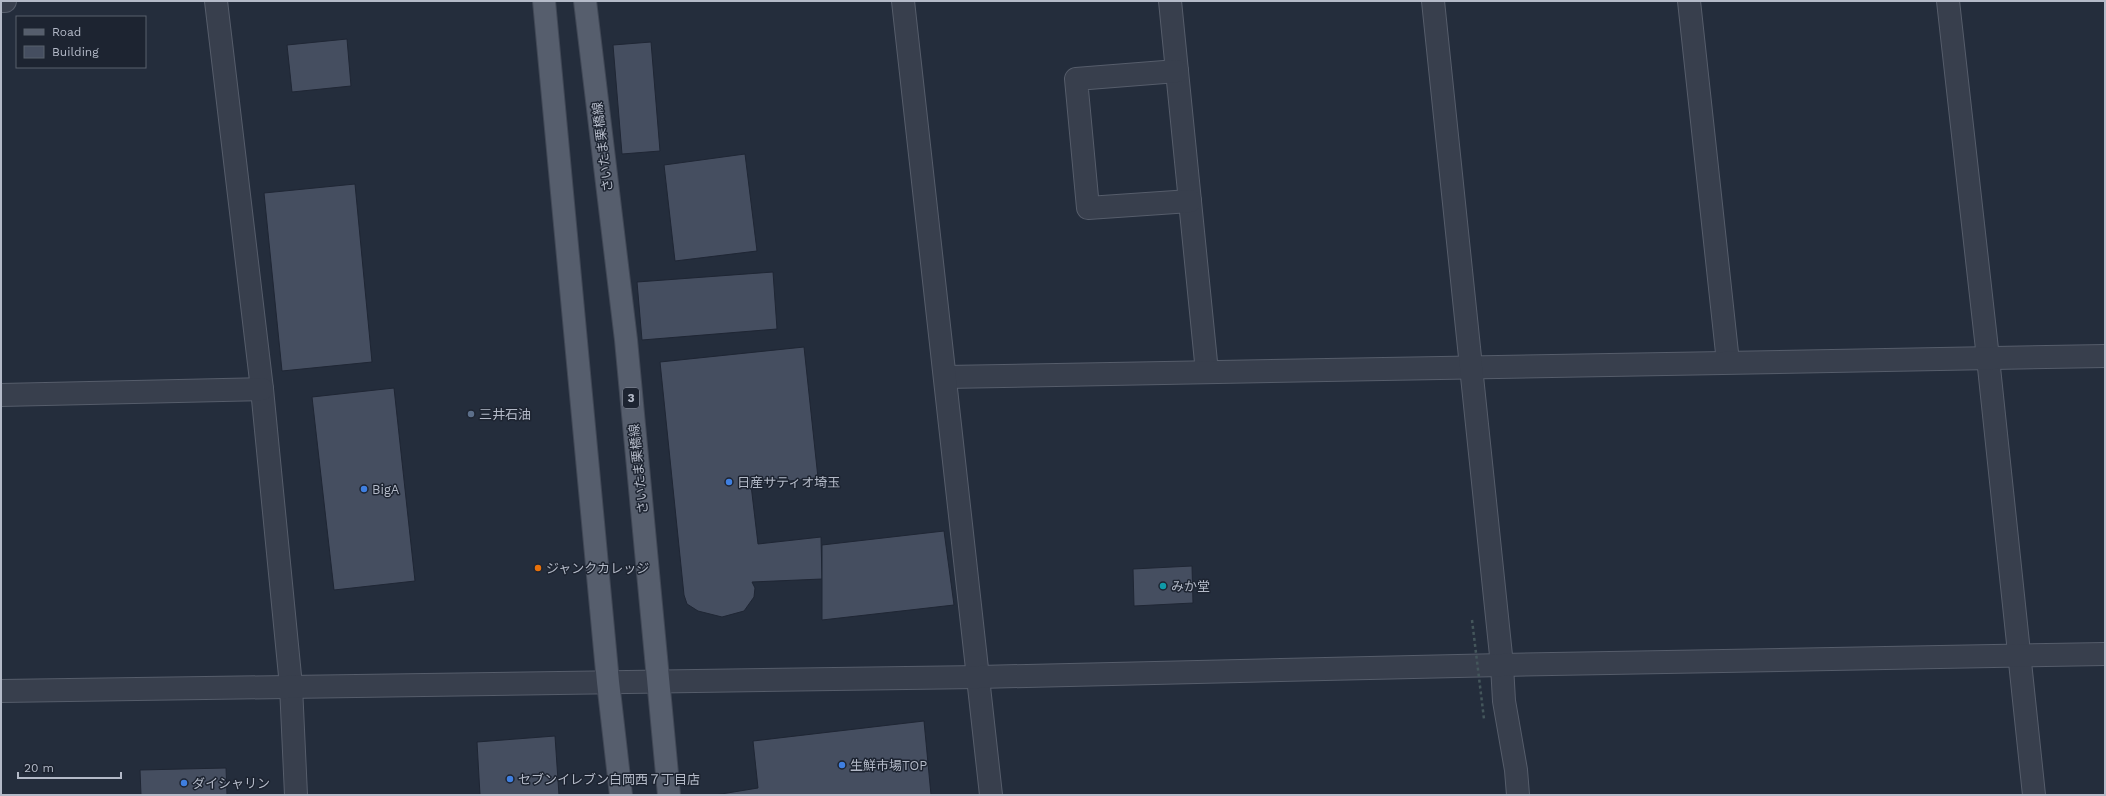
<svg xmlns="http://www.w3.org/2000/svg" width="2106" height="796" font-family="'Work Sans','Noto Sans JP',sans-serif">
	<style>
		.building { fill: #454e60; stroke: #1f2634 }
		.lines { fill: none; stroke-linecap: round; stroke-linejoin: round }
		.minor-casing { stroke: #565d6b; stroke-width: 24 }
		.tertiary-casing { stroke: #565d6b; stroke-width: 24 }
		.primary-casing { stroke: #414856; stroke-width: 24 }
		.minor { stroke: #383f4d; stroke-width: 22 }
		.tertiary { stroke: #383f4d; stroke-width: 22 }
		.primary { stroke: #565e6d; stroke-width: 22 }
		.path-bridge { stroke: #44565b; stroke-width: 2.5; stroke-dasharray: 3 3; stroke-linecap: butt }
		.service-dot { fill: #5c6f8a; stroke: #1d2431; stroke-width: 1.5 }
		.shop-dot { fill: #3f7fe0; stroke: #1d2431; stroke-width: 1.5 }
		.food-dot { fill: #e8710a; stroke: #1d2431; stroke-width: 1.5 }
		.culture-dot { fill: #0f9aa8; stroke: #1d2431; stroke-width: 1.5 }
		.labels { text-anchor: middle; stroke-width: 3; stroke-linejoin: round; paint-order: stroke }
		.shield { fill: #1d2431; stroke: #878d9b; stroke-width: 1 }
		.shield-label { font-size: 12px; font-weight: bold; fill: #b4bac8 }
		.street-label { font-size: 13px; fill: #b4bac8; stroke: #1d2431 }
		.poi-label { font-size: 13px; fill: #b4bac8; stroke: #1d2431; text-anchor: start }
	</style>
	<rect width="100%" height="100%" fill="#242d3c"/>
	<g class="building">
		<path d="M347,39L351,86L292,92L287,45Z"/>
		<path d="M651,42L660,151L622,154L613,45Z"/>
		<path d="M745,154L757,251L675,261L664,165Z"/>
		<path d="M355,184L372,362L282,371L264,193Z"/>
		<path d="M773,272L777,329L642,340L637,282Z"/>
		<path d="M804,347L818,478L751,485L758,544L821,537L822,579L752,582L755,588L754,597L744,611L722,617L698,611L687,604L684,595L660,362Z"/>
		<path d="M394,388L415,581L334,590L312,397Z"/>
		<path d="M944,531L954,605L822,620V545Z"/>
		<path d="M1192,566L1193,603L1134,606L1133,569Z"/>
		<path d="M924,721L931,795H715L758,788L753,741Z"/>
		<path d="M555,736L559,795H480L477,742Z"/>
		<path d="M226,768L227,795H141L140,770Z"/>
	</g>
	<g class="lines">
		<defs>
			<g id="minor">
				<path d="M1,1H5"/>
				<path d="M216,1L262,389L291,686"/>
				<path d="M1170,1L1207,372"/>
				<path d="M1689,1L1728,362"/>
				<path d="M1948,1L1988,358L2034,795"/>
				<path d="M1177,71L1076,79L1088,208L1190,201"/>
				<path d="M945,377L2105,356"/>
				<path d="M1,395L262,389"/>
				<path d="M1502,665L1504,701L1516,770L1518,795"/>
			</g>
			<g id="tertiary">
				<path d="M903,1L991,795"/>
				<path d="M1433,1L1502,665"/>
				<path d="M291,686L296,795"/>
				<path d="M1,691L979,677L1502,665L2105,654"/>
			</g>
			<g id="primary">
				<path d="M544,1L608,682L621,795"/>
				<path d="M585,1L626,340L669,795"/>
			</g>
		</defs>
		<use href="#minor" class="minor-casing"/>
		<use href="#tertiary" class="tertiary-casing"/>
		<use href="#primary" class="primary-casing"/>
		<use href="#minor" class="minor"/>
		<use href="#tertiary" class="tertiary"/>
		<use href="#primary" class="primary"/>
		<path class="path-bridge" d="M1472,620L1484,719"/>
	</g>
	<circle class="service-dot" cx="471" cy="414" r="4"/>
	<g class="shop-dot">
		<circle cx="729" cy="482" r="4"/>
		<circle cx="364" cy="489" r="4"/>
		<circle cx="842" cy="765" r="4"/>
		<circle cx="510" cy="779" r="4"/>
		<circle cx="184" cy="783" r="4"/>
	</g>
	<circle class="food-dot" cx="538" cy="568" r="4"/>
	<circle class="culture-dot" cx="1163" cy="586" r="4"/>
	<g class="labels">
		<rect class="shield" x="623" y="388" width="16" height="20" rx="3"/>
		<g class="shield-label">
			<text x="631" y="402">3</text>
		</g>
		<g class="street-label">
			<text transform="translate(602 147) rotate(-97)" y="5">さいたま栗橋線</text>
			<text transform="translate(638 469) rotate(-96)" y="5">さいたま栗橋線</text>
		</g>
		<g class="poi-label">
			<text x="479" y="419">三井石油</text>
			<text x="737" y="487">日産サティオ埼玉</text>
			<text x="372" y="494">BigA</text>
			<text x="546" y="573">ジャンクカレッジ</text>
			<text x="1171" y="591">みか堂</text>
			<text x="850" y="770">生鮮市場TOP</text>
			<text x="518" y="784">セブンイレブン白岡西７丁目店</text>
			<text x="192" y="788">ダイシャリン</text>
		</g>
	</g>
	<rect width="2106" height="796" fill="none" stroke="#b4bac8" stroke-width="4"/>
	<rect x="16" y="16" width="130" height="52" fill="#1d2431" stroke="#59606d"/>
	<rect x="24" y="29" width="20" height="6" fill="#565e6d" stroke="#59606d"/>
	<text x="52" y="36" font-size="12" fill="#b4bac8">Road</text>
	<rect x="24" y="46" width="20" height="12" fill="#454e60" stroke="#59606d"/>
	<text x="52" y="56" font-size="12" fill="#b4bac8">Building</text>
	<path d="M18 772v6h103v-6" fill="none" stroke="#b4bac8" stroke-width="2"/>
	<text x="24" y="772" font-size="12" fill="#b4bac8" stroke="#1d2431" stroke-width="3" paint-order="stroke">20 m</text>
</svg>
